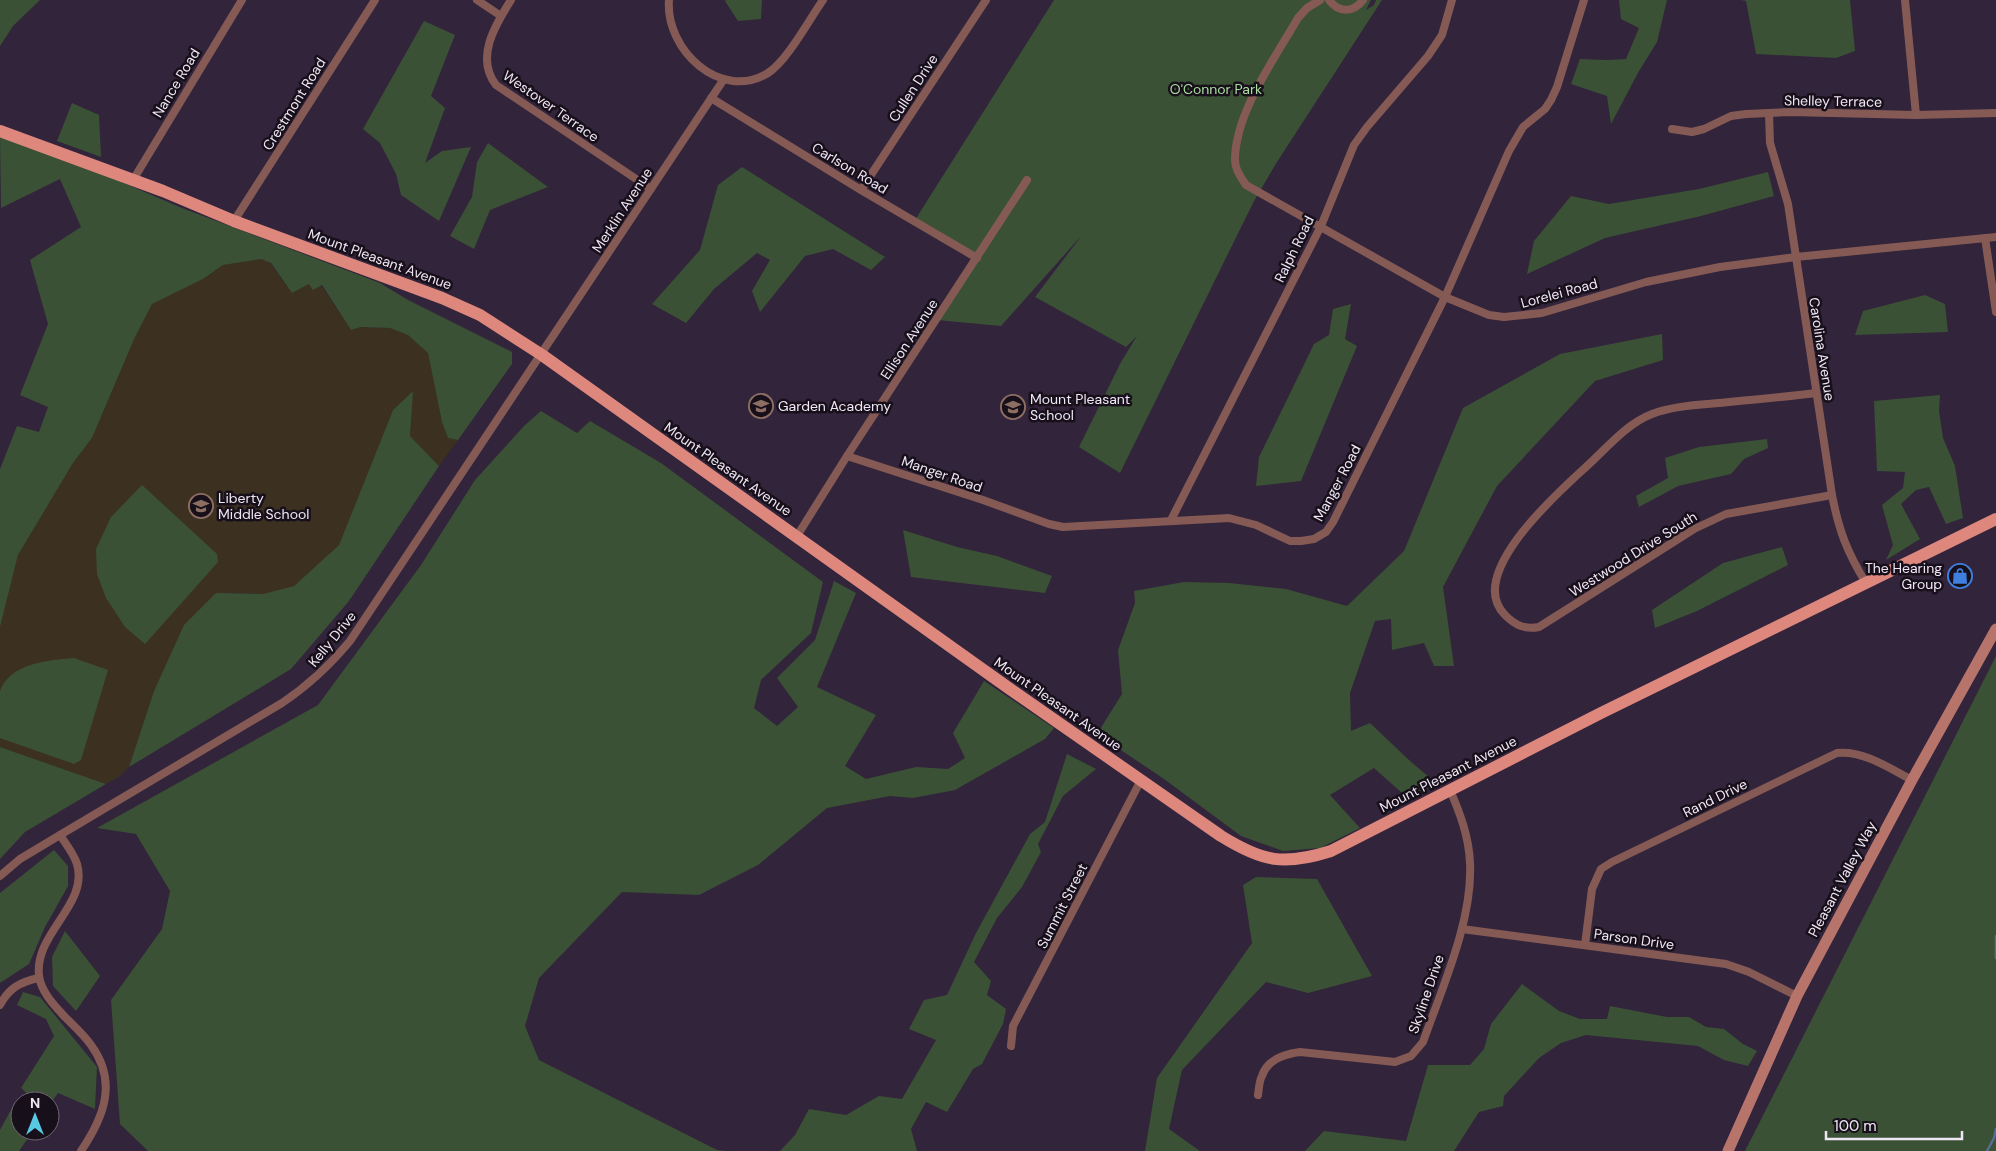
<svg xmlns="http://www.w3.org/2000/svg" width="1996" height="1151" font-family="'DM Sans',sans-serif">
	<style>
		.education { fill: #3c3021 }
		.green { fill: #3a5135 }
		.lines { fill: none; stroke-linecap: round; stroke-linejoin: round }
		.stream { stroke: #576c94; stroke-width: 2.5 }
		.street { stroke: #855a55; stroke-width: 8 }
		.secondary { stroke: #b7746b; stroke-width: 11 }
		.primary { stroke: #de877d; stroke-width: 12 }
		.labels { text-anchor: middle; stroke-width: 5; stroke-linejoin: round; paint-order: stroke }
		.street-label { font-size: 14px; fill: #f0e7f6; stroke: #17101a }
		.park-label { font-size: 14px; fill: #abdea1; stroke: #17101a }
		.poi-label { font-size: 14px; fill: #f0e7f6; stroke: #17101a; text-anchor: start }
	</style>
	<rect width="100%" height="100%" fill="#32243b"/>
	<path class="education" d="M260,258L270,263L292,293L309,284L321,285L351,330L361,327L390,328L408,335L428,352L442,422L448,438L458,440L439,466L410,436L412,392L393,410L339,545L294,586L263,594L216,593L154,691L129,767L119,777L106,784L0,747V627L18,555L73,463L92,438L135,337L152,303L203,279L223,265Z"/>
	<g class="green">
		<path d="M0,0H40L13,26L0,46Z"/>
		<path d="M726,0H762L761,19L738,21L725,1Z"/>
		<path d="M1054,0H1371L1366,10L1374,5L1376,0H1382L1277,162L1254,201L1120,473L1079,447L1121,362L1137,336L1126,347L1035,297L1082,235L1001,326L937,320L977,258L915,220Z"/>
		<path d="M1619,0H1667L1657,42L1639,71L1611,124L1607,96L1571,84L1580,59L1607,60L1626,59L1639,28L1621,19Z"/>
		<path d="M1741,0H1850L1855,51L1836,58L1756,54L1746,1Z"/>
		<path d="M424,21L455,35L431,96L445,108L425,163L442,151L471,147L439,221L401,195L396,174L380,143L363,129Z"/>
		<path d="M72,103L99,115L101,157L57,141Z"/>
		<path d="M0,137L82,165L182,208L380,283L408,300L512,352V364L458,440L448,438L442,422L428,353L408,335L390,328L361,327L351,330L322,285L313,290L309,284L292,293L271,263L261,259L223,265L203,279L152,304L135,337L92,438L73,463L18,555L0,627V469L17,426L39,432L48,407L20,395L48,324L30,260L81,227L60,179L1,208Z"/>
		<path d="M488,143L548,187L490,210L474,249L450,236L472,197L477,162Z"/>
		<path d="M742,167L885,257L871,270L833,249L805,256L760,312L752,291L770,260L757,253L714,289L686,323L652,304L700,250L718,185Z"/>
		<path d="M1768,172L1774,196L1701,216L1605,238L1527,274L1534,241L1571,196L1609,204L1699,189Z"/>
		<path d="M1925,295L1945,304L1948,332L1855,335L1863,311Z"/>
		<path d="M1351,304L1345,339L1357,346L1301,481L1256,486L1259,457L1314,344L1329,335L1333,309Z"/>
		<path d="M1662,334L1663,360L1595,381L1497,486L1443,587L1454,666H1434L1424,643L1392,650L1391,619L1375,621L1350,693L1351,731L1370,723L1410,761L1436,783L1411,801L1374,768L1330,795L1360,828L1320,848L1283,851L1241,836L1164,779L1097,734L1122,694L1118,650L1135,603L1134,591L1184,582L1229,583L1286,589L1347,606L1404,551L1463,408L1560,354Z"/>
		<path d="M413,391L410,436L439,466L349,601L291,669L129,767L154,691L184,625L216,593L263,594L294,586L339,545L393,410Z"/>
		<path d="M1940,395L1939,411L1943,438L1955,466L1963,518L1946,524L1929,487L1916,490L1901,504L1920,539L1886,560L1893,545L1882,505L1903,488L1905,472L1877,471L1874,401Z"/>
		<path d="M541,411L577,433L590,421L661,463L823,582L811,633L761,680L754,708L777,726L798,707L777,678L815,640L834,581L856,593L817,687L876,715L845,766L866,779L916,767L948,769L965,758L953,733L984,681L1054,728L1045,739L955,790L913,798L890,796L827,808L758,865L699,895L622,892L539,978L525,1026L539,1060L717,1150L726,1151H148L120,1124L111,1000L162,929L170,891L136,834L97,828L318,705L421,565L475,480L524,426Z"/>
		<path d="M1767,439L1768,448L1744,459L1731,474L1678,486L1639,507L1636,496L1668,478L1665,458L1699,447Z"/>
		<path d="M142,485L217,554L218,562L145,644L125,627L106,598L97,574L96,549L111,517Z"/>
		<path d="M903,530L957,547L997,556L1052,576L1045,593L911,577Z"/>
		<path d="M1782,547L1788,565L1697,611L1655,628L1652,610L1723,563Z"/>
		<path d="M1996,656V1151H1745Z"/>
		<path d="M74,658L108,670L81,760L74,764L0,738C0,728 0,699 0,691C10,663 49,660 74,658Z"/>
		<path d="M0,747L106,784L25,832L0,859Z"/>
		<path d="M1067,754L1096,769L1063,796L1038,844L1041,852L1022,887L997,918L974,962L991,981L987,995L1006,1009L1003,1024L982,1064L973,1069L947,1112L926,1102L911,1129L917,1151H780L795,1135L809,1109L846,1115L879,1096L902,1099L936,1040L909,1029L924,1000L947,995L976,933L1030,834L1045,822Z"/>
		<path d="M54,850L68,866V886L45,927L29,964L0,983V893Z"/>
		<path d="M1256,877L1317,879L1372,976L1308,993L1266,982L1182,1070L1169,1129L1200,1151H1145L1157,1078L1252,943L1243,885Z"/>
		<path d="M65,931L100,976L76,1011L53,986L52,957Z"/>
		<path d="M1522,984L1559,1011L1580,1019H1607L1610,1006L1667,1017H1689L1706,1027L1724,1029L1743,1044L1757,1051L1748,1066L1724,1060L1698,1046L1586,1035L1561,1043L1539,1058L1504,1096L1503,1106L1479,1112L1454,1151H1305L1324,1131L1406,1141L1428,1065H1470L1484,1049L1491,1024Z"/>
		<path d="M23,992L40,997L97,1067L95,1109L58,1093L50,1104V1101H27L33,1099L21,1088L54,1036L46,1019L17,1005Z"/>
		<path d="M20,1103V1131H33L19,1151H0V1130L13,1106Z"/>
	</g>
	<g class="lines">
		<g class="stream">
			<path d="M1996,936V958"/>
			<path d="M1987,1151L1994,1138L1996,1129"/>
		</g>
		<g class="street">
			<path d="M477,0L501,16"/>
			<path d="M511,0C495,25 475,58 496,85L651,189"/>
			<path d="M669,0C665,49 720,102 768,73C787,61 809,20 823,0"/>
			<path d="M1320,0L1307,8L1298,18C1275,58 1235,113 1235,160C1235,170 1241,177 1246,185L1445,297L1489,315L1504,317L1542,313L1646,282L1720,267L1796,257L1996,237"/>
			<path d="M1329,0C1339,13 1353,13 1363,0"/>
			<path d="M1905,0L1916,115"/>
			<path d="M711,98L861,190L977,258"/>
			<path d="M1769,113L1770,143L1788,204L1832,495C1839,531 1847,552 1866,583"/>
			<path d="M1672,129L1692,132L1704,129L1731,116L1746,114L1790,112L1916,115L1996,113"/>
			<path d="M133,180L242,0"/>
			<path d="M861,190L986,0"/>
			<path d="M234,221L375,0"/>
			<path d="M1985,238L1996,312"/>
			<path d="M1816,393C1784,397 1751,400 1719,403C1696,405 1673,406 1652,414C1626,424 1607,448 1587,466C1560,491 1464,574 1505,615C1515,625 1525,630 1539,627L1694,529L1726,514L1832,495"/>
			<path d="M847,456L983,500L1049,524L1063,527L1229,518L1256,525L1290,541H1301L1314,539L1326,532L1333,522L1445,297L1509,151L1523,127L1545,109L1551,100L1557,87L1584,0"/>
			<path d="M1171,520L1321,226L1354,145L1367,127L1428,56L1442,35L1452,0"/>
			<path d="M797,536L847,456L1027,180"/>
			<path d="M60,835C66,844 74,854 77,864C89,905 34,933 39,976C41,992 55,1006 65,1017C74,1026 84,1035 91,1045C118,1082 104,1117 81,1151"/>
			<path d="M0,876L20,859L60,835L282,703C309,685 330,665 350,641L724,79"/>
			<path d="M1462,929L1726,964L1749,972L1797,996"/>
			<path d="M1585,945L1592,889L1601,869L1612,862L1837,753C1863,750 1889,768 1912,780"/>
			<path d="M0,1005C9,988 20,982 39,978"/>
			<path d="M1011,1046L1013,1026L1141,780"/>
			<path d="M1258,1095C1259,1089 1259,1081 1262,1076C1267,1060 1285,1054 1300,1052L1395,1062L1411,1056L1423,1042C1442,988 1473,920 1470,863C1469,837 1460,813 1450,790"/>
		</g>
		<path class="secondary" d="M1728,1151L1797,996L1912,780L1996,629"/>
		<path class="primary" d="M0,131L163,191L234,221L442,298L480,315L542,355L1010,689L1221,836C1263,862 1284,866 1331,851L1601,713L1996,519"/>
	</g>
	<defs>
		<symbol id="school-ring" viewBox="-11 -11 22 22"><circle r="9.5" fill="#17101a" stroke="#8d6e63" stroke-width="1.5"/><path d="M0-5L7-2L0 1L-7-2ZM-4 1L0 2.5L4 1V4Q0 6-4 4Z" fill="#8d6e63"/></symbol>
		<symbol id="shop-ring" viewBox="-11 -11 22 22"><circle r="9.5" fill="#17101a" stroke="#3f7fe0" stroke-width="1.5"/><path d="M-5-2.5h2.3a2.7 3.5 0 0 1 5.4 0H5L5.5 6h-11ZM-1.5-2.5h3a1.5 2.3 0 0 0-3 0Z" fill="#3f7fe0"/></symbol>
	</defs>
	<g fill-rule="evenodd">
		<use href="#school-ring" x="747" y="392" width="28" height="28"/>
		<use href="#school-ring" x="999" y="393" width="28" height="28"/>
		<use href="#school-ring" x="187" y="492" width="28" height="28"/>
		<use href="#shop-ring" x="1946" y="562" width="28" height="28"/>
	</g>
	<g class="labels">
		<g class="street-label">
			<text transform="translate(176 83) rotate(-59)" y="5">Nance Road</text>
			<text transform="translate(913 88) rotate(-57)" y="5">Cullen Drive</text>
			<text transform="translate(1833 101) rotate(1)" y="5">Shelley Terrace</text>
			<text transform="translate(294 104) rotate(-58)" y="5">Crestmont Road</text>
			<text transform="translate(551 106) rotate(35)" y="5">Westover Terrace</text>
			<text transform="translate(850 168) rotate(31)" y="5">Carlson Road</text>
			<text transform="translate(622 210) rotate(-57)" y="5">Merklin Avenue</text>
			<text transform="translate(1294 249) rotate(-64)" y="5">Ralph Road</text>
			<text transform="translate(380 259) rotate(20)" y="5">Mount Pleasant Avenue</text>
			<text transform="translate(1559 293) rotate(-15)" y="5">Lorelei Road</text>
			<text transform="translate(909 339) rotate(-57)" y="5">Ellison Avenue</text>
			<text transform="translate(1822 349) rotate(81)" y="5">Carolina Avenue</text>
			<text transform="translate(728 469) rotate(35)" y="5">Mount Pleasant Avenue</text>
			<text transform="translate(942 474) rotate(19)" y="5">Manger Road</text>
			<text transform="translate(1337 483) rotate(-62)" y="5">Manger Road</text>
			<text transform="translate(1633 554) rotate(-32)" y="5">Westwood Drive South</text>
			<text transform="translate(332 639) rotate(-51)" y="5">Kelly Drive</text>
			<text transform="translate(1058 704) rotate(35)" y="5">Mount Pleasant Avenue</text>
			<text transform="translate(1448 774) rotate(-27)" y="5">Mount Pleasant Avenue</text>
			<text transform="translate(1715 798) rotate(-26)" y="5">Rand Drive</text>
			<text transform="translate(1842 879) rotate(-62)" y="5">Pleasant Valley Way</text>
			<text transform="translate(1062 906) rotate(-63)" y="5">Summit Street</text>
			<text transform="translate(1634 939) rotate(8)" y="5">Parson Drive</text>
			<text transform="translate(1426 994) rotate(-71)" y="5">Skyline Drive</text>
		</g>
		<g class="park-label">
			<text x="1216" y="94">O'Connor Park</text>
		</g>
		<g class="poi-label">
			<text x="1030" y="404">Mount Pleasant<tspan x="1030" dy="16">School</tspan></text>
			<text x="778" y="411">Garden Academy</text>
			<text x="218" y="503">Liberty<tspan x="218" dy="16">Middle School</tspan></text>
			<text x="1942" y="573" text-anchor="end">The Hearing<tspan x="1942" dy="16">Group</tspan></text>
		</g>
	</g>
	<g transform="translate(35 1116)"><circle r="24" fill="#17101a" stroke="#6e6672"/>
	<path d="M0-4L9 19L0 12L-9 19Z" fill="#57c9e2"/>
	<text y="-8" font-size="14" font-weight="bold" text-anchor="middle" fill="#f0e7f6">N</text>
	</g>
	<path d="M1826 1131v8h136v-8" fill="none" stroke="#f0e7f6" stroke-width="2.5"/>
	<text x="1834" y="1131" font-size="15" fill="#f0e7f6" stroke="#17101a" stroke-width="4" paint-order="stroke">100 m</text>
</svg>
